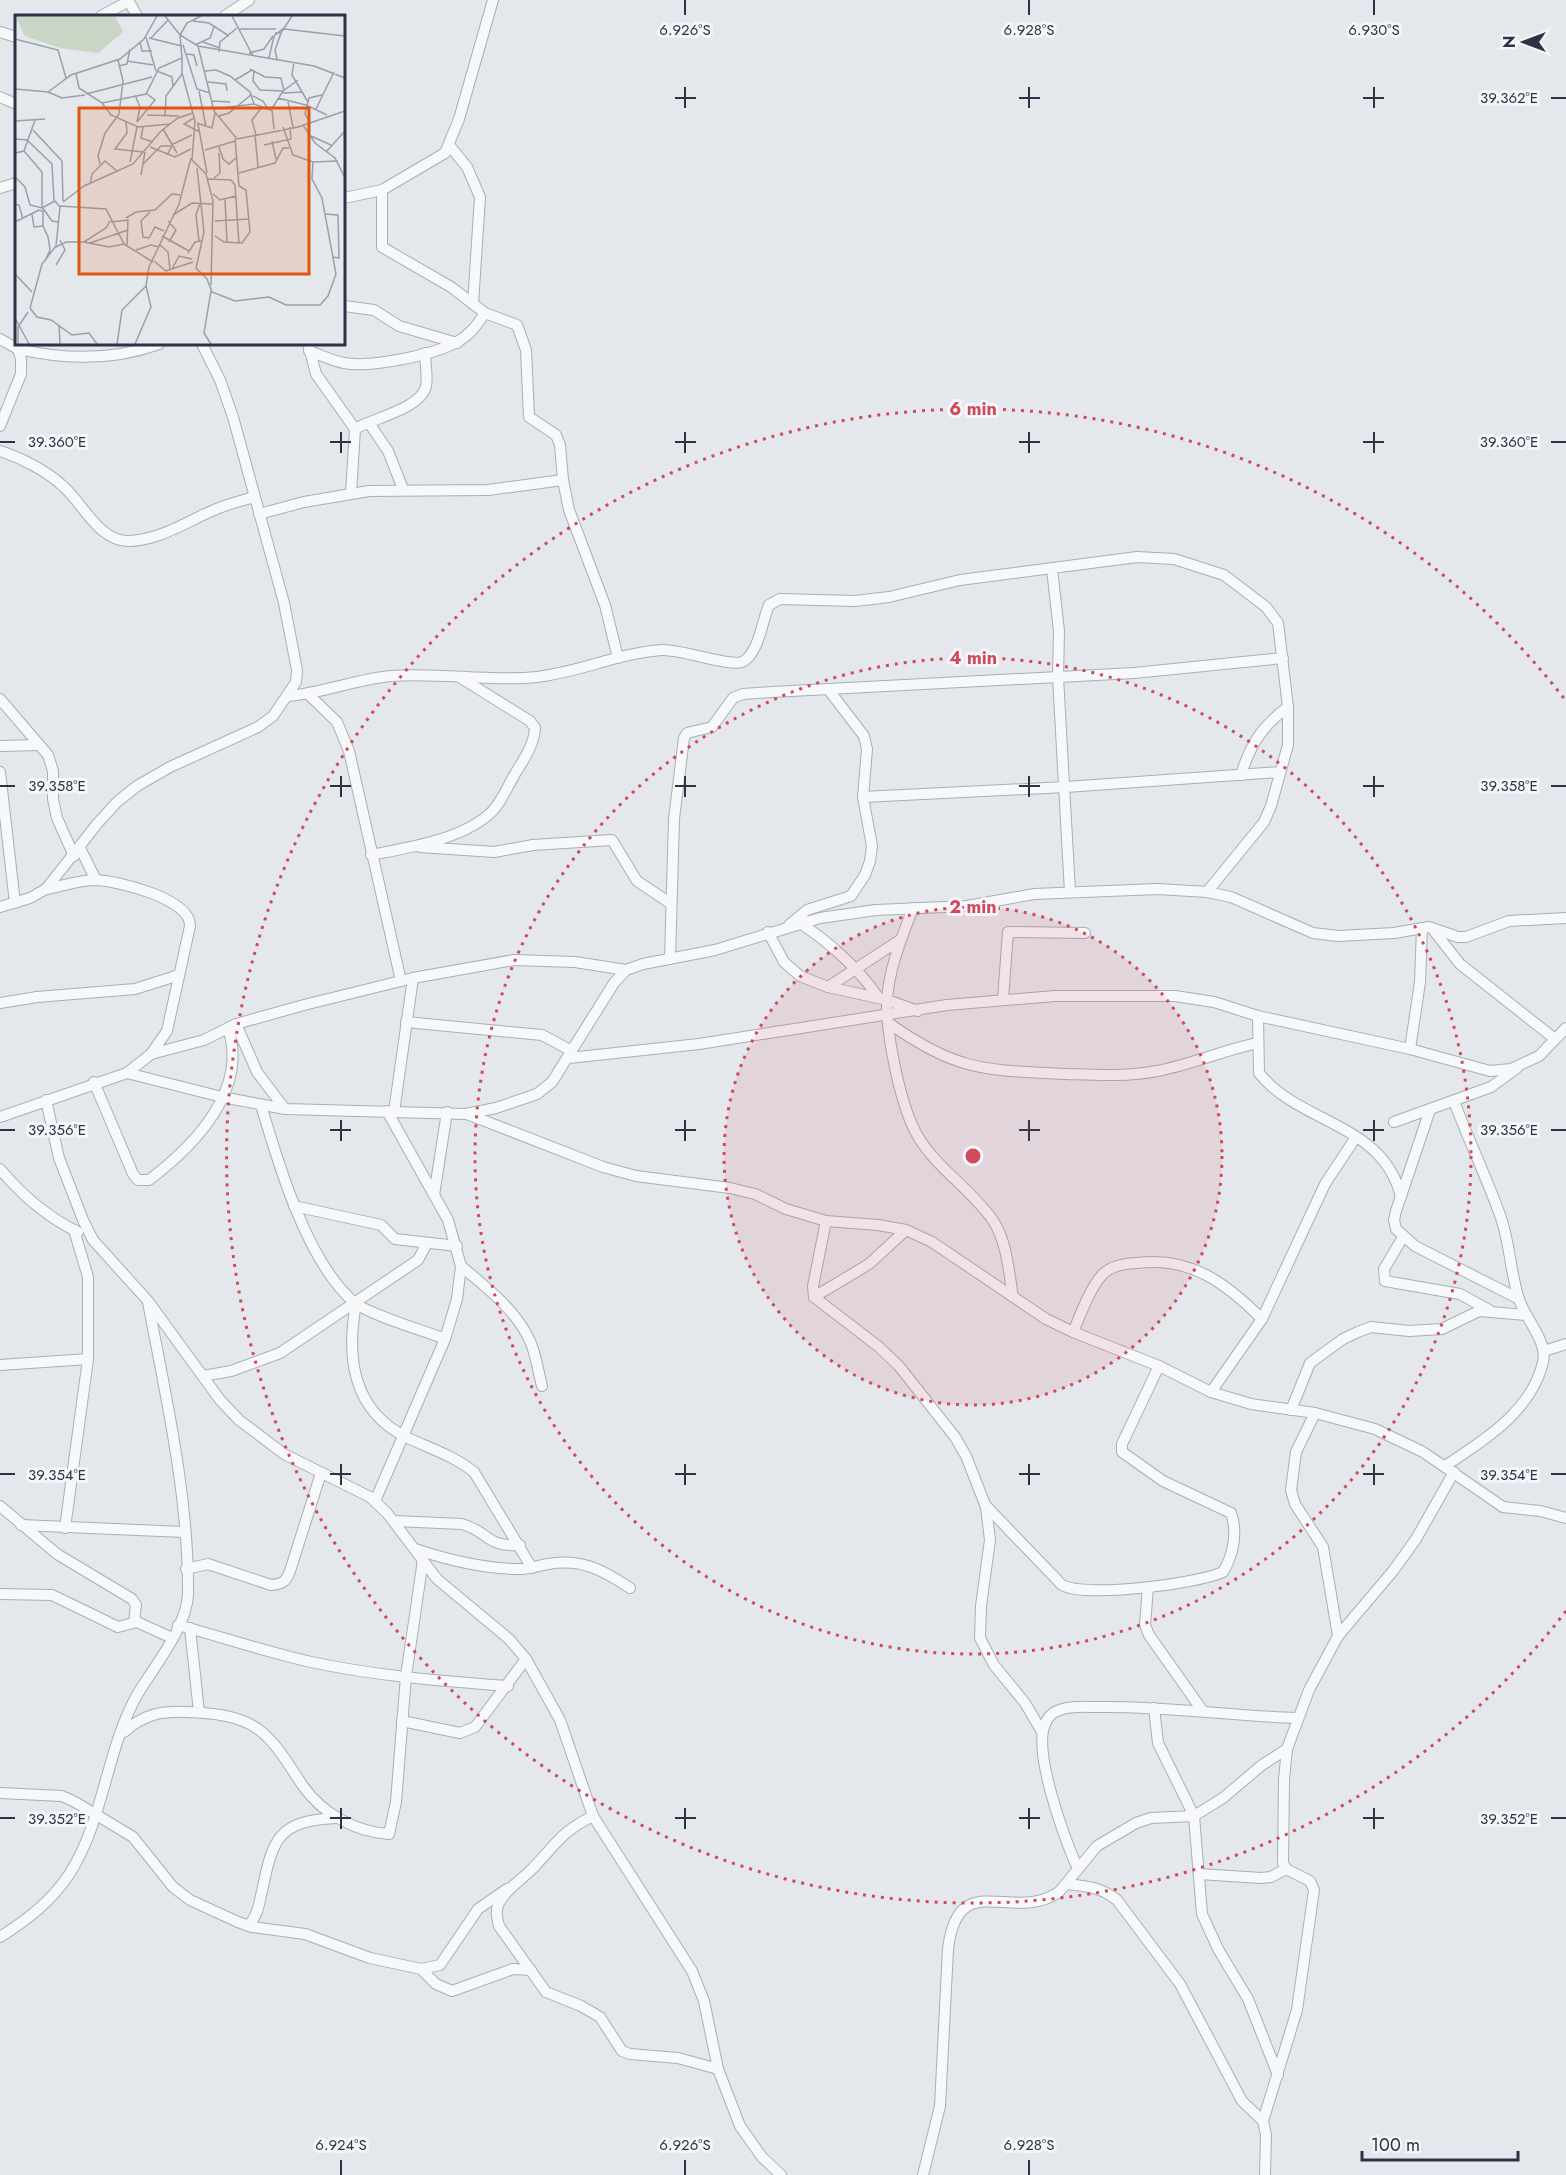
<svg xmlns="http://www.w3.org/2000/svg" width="1566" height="2175" font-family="Jost,sans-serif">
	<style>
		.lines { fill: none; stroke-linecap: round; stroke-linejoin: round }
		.minor-casing { stroke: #a9aeb7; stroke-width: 12 }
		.minor { stroke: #f7f8fa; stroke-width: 10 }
		.ticks { fill: none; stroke: #2b3445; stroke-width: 2 }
		.ring { fill: none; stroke: #d1495b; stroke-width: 3; stroke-dasharray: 3 6 }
		.inset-road { fill: none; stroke: #9a9fa9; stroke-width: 1.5 }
		.view { fill: #df570f; fill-opacity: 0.15; stroke: #df570f; stroke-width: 3 }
		.inset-edge { fill: none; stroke: #2b3445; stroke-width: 3 }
		.ticks-label { font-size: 15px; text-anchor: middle; fill: #2b3445; stroke: #f4f6f9; stroke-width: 6; stroke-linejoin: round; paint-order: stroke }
		.centre { fill: #d1495b; stroke: #f4f6f9; stroke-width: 3 }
		.ring-label { font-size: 18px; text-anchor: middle; font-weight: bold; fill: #d1495b; stroke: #f4f6f9; stroke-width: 6; stroke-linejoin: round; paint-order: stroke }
	</style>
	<rect width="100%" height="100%" fill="#e4e7ec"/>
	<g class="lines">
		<defs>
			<g id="minor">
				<path d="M128,0L137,16"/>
				<path d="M101,16L129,1"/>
				<path d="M225,16L249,0"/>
				<path d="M0,32L16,37"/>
				<path d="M0,97L16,104"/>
				<path d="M449,145L467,167L480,197L473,304"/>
				<path d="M0,188L16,183"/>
				<path d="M382,190V247L451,287L485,313L517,325L526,350L529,417L556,435L560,445L563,480L569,510L605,605L618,658"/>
				<path d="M344,198L382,190L445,153L459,119L493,0"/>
				<path d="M344,306L374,310L399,326L457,343"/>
				<path d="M0,339L18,349L21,359V374L0,426"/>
				<path d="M309,347L316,374L355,429"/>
				<path d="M18,349C66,360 112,361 159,344"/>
				<path d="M309,351C321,355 332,361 344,363C371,368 433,355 457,342C470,335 477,325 485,313"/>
				<path d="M369,423L388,451L403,489"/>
				<path d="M0,451C22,458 47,471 64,487C83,504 99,541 128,541C158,541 188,521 214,510C227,504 241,501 254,497"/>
				<path d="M351,493L355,429C373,418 421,409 426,386C428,376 425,363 425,353"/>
				<path d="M259,514L304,502L369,491L488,490L563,480"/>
				<path d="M1052,569L1059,631L1058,677L1070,892"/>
				<path d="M308,694L337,722L349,751L401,981"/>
				<path d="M288,696C323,693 357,679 391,676C440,672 489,682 537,677C580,672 619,653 662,650C681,649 731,667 742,662C759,654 762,621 769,605L780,599L855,601L889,597L960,580L1137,557L1174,559L1224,575L1266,607L1278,623L1288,707V745L1271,806L1264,822L1207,892"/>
				<path d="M0,699L48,755L53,771V799L57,818L74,856"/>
				<path d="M0,746L39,745"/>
				<path d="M0,772L15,903"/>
				<path d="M1241,775C1250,745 1262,726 1288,707"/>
				<path d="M863,797L1066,787L1280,772"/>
				<path d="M420,847L494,852L533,845L612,840L637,881L670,903"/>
				<path d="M80,848L96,880"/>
				<path d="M371,855C407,848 458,840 487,816C500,806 507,787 515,774C524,759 534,745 535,728L530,721L461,678"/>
				<path d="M46,889C62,886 80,880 96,880C119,881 191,899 190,926L167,1031L151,1054L127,1073"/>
				<path d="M0,907L30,898L46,889L97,824L117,802L137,786L170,767L258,727L273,716L296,682L297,670L284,603L233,417L220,380L202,344"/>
				<path d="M913,908C902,937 889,968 887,1000C886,1034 900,1103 916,1133C935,1168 972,1189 994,1222C1007,1243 1009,1273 1013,1297"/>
				<path d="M800,923C829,942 859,969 878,997"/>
				<path d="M789,925L807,910L851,896L865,875L870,861L872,846L863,797L867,749L864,736L828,689"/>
				<path d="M1434,931L1460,964L1555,1039"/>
				<path d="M768,932L784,962L800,976L828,987L887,1000L918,1011"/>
				<path d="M670,959L674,819L684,738L687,733L712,727L733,698L743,694L772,692L1134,673L1283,658"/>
				<path d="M828,987L900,940"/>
				<path d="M1003,999L1008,932L1085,933"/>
				<path d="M0,1003L37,997L135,989L179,975"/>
				<path d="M1258,1016L1259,1073C1299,1124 1384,1123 1401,1197"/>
				<path d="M406,1022L542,1035L572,1051"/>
				<path d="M236,1024L257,1072L285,1109"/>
				<path d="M890,1024C958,1072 986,1070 1066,1074C1096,1075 1126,1077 1157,1071C1191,1065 1223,1050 1258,1043"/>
				<path d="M1410,1049L1420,982L1422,928"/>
				<path d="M151,1054L204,1040L236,1024L304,1005L413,978L514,960L575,962L626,970"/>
				<path d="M569,1058L699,1044L947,1005L1055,996H1175L1214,1002L1258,1016L1410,1049L1490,1071L1511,1069L1539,1056L1566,1028"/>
				<path d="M94,1082L133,1174L138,1180H149C194,1146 249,1090 228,1028"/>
				<path d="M46,1100L59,1158L83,1220L93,1240L148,1301L220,1400L239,1420L284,1454L370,1497L387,1513L437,1579L509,1639L526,1659L560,1720L593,1816L692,1971L704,2001L718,2069L740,2126L762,2157L781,2175"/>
				<path d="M261,1105C278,1163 307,1263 355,1303C368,1314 425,1331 445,1339"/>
				<path d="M1430,1110L1396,1211L1394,1220L1396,1229L1415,1246L1519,1299"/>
				<path d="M394,1112L413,978"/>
				<path d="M467,1114L603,1167L636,1176L730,1188L755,1194L786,1209L826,1221L878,1225L906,1230L932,1242L1046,1319L1073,1332L1159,1366L1211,1392L1251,1404L1315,1413L1375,1429L1423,1452L1503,1507L1540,1511L1566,1518"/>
				<path d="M0,1117L127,1073L222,1097L285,1109L466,1114L496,1108L537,1094L552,1082L614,983L626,970L643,964L715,950L820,918L876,910L967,906L1034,894L1158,889L1207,892L1231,897L1313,933L1338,936L1394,933L1429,927L1458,937H1466L1509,921L1566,918"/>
				<path d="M1394,1122L1491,1087L1517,1068"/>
				<path d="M0,1169C21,1194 49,1218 78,1232"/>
				<path d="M434,1195L447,1112"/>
				<path d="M294,1206L381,1225L395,1239L457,1246"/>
				<path d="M826,1221L813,1286L814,1297L879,1347L899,1366L955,1437L966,1456L986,1507L990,1540L981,1606L980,1638L994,1665L1025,1703L1042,1732"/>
				<path d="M1403,1237L1384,1269L1385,1281L1460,1294L1489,1310"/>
				<path d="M461,1266C487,1288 516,1310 530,1341C536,1354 538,1371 542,1386"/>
				<path d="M814,1297L869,1264L906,1230"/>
				<path d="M356,1304C346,1357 353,1409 404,1436C428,1448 453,1455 474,1472L532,1568"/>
				<path d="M1073,1332C1081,1314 1089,1290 1102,1275C1111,1265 1125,1264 1137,1263C1190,1256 1226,1283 1262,1319"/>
				<path d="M1544,1351L1566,1344"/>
				<path d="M0,1365L88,1359"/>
				<path d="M203,1376L231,1371L280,1353L418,1260L427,1243"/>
				<path d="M1211,1392L1262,1319L1325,1184L1356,1137"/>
				<path d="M1291,1410L1310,1363L1343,1339L1358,1332L1371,1327L1409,1331L1442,1329L1479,1311L1526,1315"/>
				<path d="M1315,1413L1296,1452L1291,1490L1295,1504L1323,1547L1338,1636"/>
				<path d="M1445,1466C1483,1441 1532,1411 1543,1362C1548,1341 1525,1319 1519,1299C1510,1272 1510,1242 1500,1215C1486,1176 1468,1139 1454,1101"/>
				<path d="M375,1501L445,1339L457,1299L461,1266L448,1220L387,1111"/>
				<path d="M0,1506L57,1554L132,1599L136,1605L134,1622"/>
				<path d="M987,1507L1062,1585C1086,1598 1197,1584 1223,1572C1233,1556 1238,1532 1231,1513L1163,1481L1122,1452V1444L1159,1366"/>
				<path d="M394,1521L462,1524C490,1532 485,1547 520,1545"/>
				<path d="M21,1525L184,1532"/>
				<path d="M65,1528L88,1359V1277L74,1230"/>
				<path d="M415,1549C448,1560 481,1568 516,1569C527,1570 537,1566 548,1564C581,1558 603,1570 630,1588"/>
				<path d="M186,1569L208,1564L271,1585C282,1584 286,1582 290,1571L321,1473"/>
				<path d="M1148,1587L1145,1625L1149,1635L1202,1710"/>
				<path d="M0,1594L52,1595L118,1627L137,1622L172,1638"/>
				<path d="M178,1625C222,1637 266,1652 311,1662C376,1676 442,1681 508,1686"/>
				<path d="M190,1628L199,1712"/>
				<path d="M1154,1708L1158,1743L1194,1816L1202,1914L1218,1949L1248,1999L1278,2075"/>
				<path d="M402,1721L460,1733L475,1727L526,1659"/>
				<path d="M124,1732C144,1714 161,1711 187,1712C211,1713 238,1715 258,1729C278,1744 289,1766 303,1786C322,1813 355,1832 389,1834L396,1802L406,1676L423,1560"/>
				<path d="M0,1793L62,1796L75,1802L133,1837L173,1887L190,1900L238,1922L252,1927L305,1934L370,1958L421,1969L436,1984L452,1991L513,1969L531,1970"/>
				<path d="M593,1816C559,1833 556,1845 531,1870C520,1881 506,1889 499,1903C495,1911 497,1918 499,1926L546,1992L581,2006L600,2017L622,2051L630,2054L678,2058L718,2069"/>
				<path d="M1077,1867C1065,1839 1031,1749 1046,1722C1047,1719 1052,1713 1055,1712C1067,1705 1087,1707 1100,1707C1166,1706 1231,1716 1297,1718"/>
				<path d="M1199,1874L1261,1878L1271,1877L1286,1869"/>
				<path d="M1066,1884C1086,1886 1101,1887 1117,1900L1180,1984L1242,2101L1263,2121L1266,2135L1265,2175"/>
				<path d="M249,1925C258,1915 259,1904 262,1891C273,1838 278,1821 336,1818"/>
				<path d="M0,1937C27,1920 52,1901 70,1873C104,1819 106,1751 137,1695C153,1668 187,1627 188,1594C189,1497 166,1398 148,1302"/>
				<path d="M421,1969L440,1965L478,1909L507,1889"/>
				<path d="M1263,2121L1297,2010L1314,1890L1310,1881L1286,1869L1283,1863L1284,1779L1287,1749L1309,1690L1338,1636L1393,1571L1416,1539L1454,1472"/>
				<path d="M923,2175L940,2106L948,1949C958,1866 1012,1924 1059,1892L1097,1846L1136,1823L1151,1818L1194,1816L1223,1798L1262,1765L1287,1749"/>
			</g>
		</defs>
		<use href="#minor" class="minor-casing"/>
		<use href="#minor" class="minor"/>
	</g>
	<path class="ticks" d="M685,0V15M1029,0V15M1374,0V15M685,87V108M1029,87V108M1374,87V108M675,98H696M1019,98H1040M1363,98H1384M1551,98H1566M341,432V453M685,432V453M1029,432V453M1374,432V453M0,442H15M330,442H351M675,442H696M1019,442H1040M1363,442H1384M1551,442H1566M341,776V797M685,776V797M1029,776V797M1374,776V797M0,786H15M330,786H351M675,786H696M1019,786H1040M1363,786H1384M1551,786H1566M341,1120V1141M685,1120V1141M1029,1120V1141M1374,1120V1141M0,1130H15M330,1130H351M675,1130H696M1019,1130H1040M1363,1130H1384M1551,1130H1566M341,1464V1485M685,1464V1485M1029,1464V1485M1374,1464V1485M0,1474H15M330,1474H351M675,1474H696M1019,1474H1040M1363,1474H1384M1551,1474H1566M341,1808V1829M685,1808V1829M1029,1808V1829M1374,1808V1829M0,1818H15M330,1818H351M675,1818H696M1019,1818H1040M1363,1818H1384M1551,1818H1566M341,2160V2175M685,2160V2175M1029,2160V2175"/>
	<circle cx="973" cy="1156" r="249" fill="#d1495b" fill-opacity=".12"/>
	<g class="ring">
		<circle cx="973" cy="1156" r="249"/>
		<circle cx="973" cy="1156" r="498"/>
		<path d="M1566 1611A747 747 0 1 1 1566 701"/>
	</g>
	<g transform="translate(15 15)">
		<rect width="330" height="330" fill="#e4e7ec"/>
		<path d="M0,1H100L108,17L83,38L45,33L10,21Z" fill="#c9d6c5"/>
		<path class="inset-road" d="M150,1L165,20L183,31L299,51L330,63M217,1L238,41M178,6L194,8L214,21M224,14H261M269,14L330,21M260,18H266L277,1M131,22L141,56M134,23L167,31M136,23L153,5M0,24L43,35L51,63M125,27L127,36H137M188,27L205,33M168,30L182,74L195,78M180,30L195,23L199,12M183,31L199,96L222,124L283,112L330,96M204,37L205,27L222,13M234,38L249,34L258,21M172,39L179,40L182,51M167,43V58L180,106L177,145L191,159L198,186L196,270M254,43L259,21L270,12M262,44L260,35L266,18M112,46L138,50M279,47L277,60L293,87M104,51L112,49L115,34M235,54L250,62L266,63L269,76M142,56L157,62L158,72M190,56L201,55L215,61L235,77L239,89M239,56L238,66L245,75L268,76M61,59L64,73L87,88L131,79L144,53L167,43L165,20L172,8L186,1M220,65L237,55M193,67L211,69L212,76M0,74L33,77L56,60L105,44L129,24L142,1M184,76L191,112M33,77L47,83L70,80M268,78L287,77M71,79L137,62M120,80L125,92L122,107M238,81L248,86L253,94M263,83L291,90L312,100M197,86L215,87M273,87L278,112M87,88L96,100L123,112L155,109M199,94L239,89L256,95L268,76L283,65M301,94L319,57M257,95L259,114M132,100L164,101M204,101L214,98L237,79M150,102L151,81L167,59M179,103L169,109L185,117M0,106L30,104M111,106L112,118L100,134L128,137M294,106L290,99L294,83L307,80M122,107L140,85L132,79M182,108L197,113L200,98M183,109L192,158M288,110L300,128L320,143L330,163M128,112L126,123L138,127M148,114L162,138M18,115L47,146L48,186M240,120L243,152M241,120L237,105L247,92M296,121L316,130M0,124L12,125L37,149L39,185L45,192L41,231L27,249L15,293L22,302L36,305L57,320L74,318L82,329M257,126L261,144M249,130L276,124L275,112M135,132L160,142L176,134M204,132L208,144L214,149L222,142M190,135L220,126M9,136L27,157V192L37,206L44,207M311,137L330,116M0,138L9,136L20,105M152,140L158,129L177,120M115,147L122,112M298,147L323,146M85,149L83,141L90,118L104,99L108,66L103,45M128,149L146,131H156M182,153L189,217L181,253L192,264L197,277L220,286L254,282L271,290H305L313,281L321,259L307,183L297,164L298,147L278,140L268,112M224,158L260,148L268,133H274M126,160L130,137M0,162L10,172L15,190L27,193L40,186M199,163L205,158L204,138M193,164L216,165L220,170L224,229M75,169L77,159L90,146L102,156M198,179L205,185L221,181M210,184L212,228M48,187L69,171L118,149L146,116L163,103L178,98M0,189L4,190L8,204M45,191L91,194L109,229M23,195L28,196V211M135,197L126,206L128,222L134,223L140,212L149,216M17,199L19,212L28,211L33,222L35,235L30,246M310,199L323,200L324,243L318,242M158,200L177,188L198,189M111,203L121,197L140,195L157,179L165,180M153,206L161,215L154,227M200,206L234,204M0,207L24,195M96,207L113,205L112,230M147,221L174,236M200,221L209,227L227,228L235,217L231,175L224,171L220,124M184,226L181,200L185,188M69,227L94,232L109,229L138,247M75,228L113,215M145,230L153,237L155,254M41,232L51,227H69L91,213L95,206M121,235L136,230L144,232M173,238L180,227L186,226M139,246L151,256L178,247M41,250L50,235L45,225M157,254L164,241L177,244M0,259L17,277M0,303L14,329M44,310L45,329M3,329V312L13,297M102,329L107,295L131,271M120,329L136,292L131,271L134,252L164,189L176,143M196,329L189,318L196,276"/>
		<path class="view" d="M64,93H294V259H64Z"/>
		<rect width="330" height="330" class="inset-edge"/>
	</g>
	<g class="ticks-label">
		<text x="685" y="35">6.926°S</text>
		<text x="1029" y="35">6.928°S</text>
		<text x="1374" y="35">6.930°S</text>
		<text x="1509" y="103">39.362°E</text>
		<text x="1509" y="447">39.360°E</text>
		<text x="57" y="447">39.360°E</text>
		<text x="1509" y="791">39.358°E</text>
		<text x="57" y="791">39.358°E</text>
		<text x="1509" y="1135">39.356°E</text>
		<text x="57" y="1135">39.356°E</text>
		<text x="1509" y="1480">39.354°E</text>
		<text x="57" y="1480">39.354°E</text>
		<text x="1509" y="1824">39.352°E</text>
		<text x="57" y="1824">39.352°E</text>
		<text x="341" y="2150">6.924°S</text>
		<text x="685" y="2150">6.926°S</text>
		<text x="1029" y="2150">6.928°S</text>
	</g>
	<circle cx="973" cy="1156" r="9" class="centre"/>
	<g class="ring-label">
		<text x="973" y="415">6 min</text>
		<text x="973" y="664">4 min</text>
		<text x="973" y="913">2 min</text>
	</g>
	<g transform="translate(1524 42) rotate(270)" stroke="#f4f6f9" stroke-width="4.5" paint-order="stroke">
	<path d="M0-4.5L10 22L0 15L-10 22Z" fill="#2b3445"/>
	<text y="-9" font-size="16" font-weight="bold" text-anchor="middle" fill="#2b3445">N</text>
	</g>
	<path d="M1362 2151v9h156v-9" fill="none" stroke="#2b3445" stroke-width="3"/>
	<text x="1371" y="2151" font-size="18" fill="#2b3445" stroke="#f4f6f9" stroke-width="4.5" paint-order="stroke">100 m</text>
</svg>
